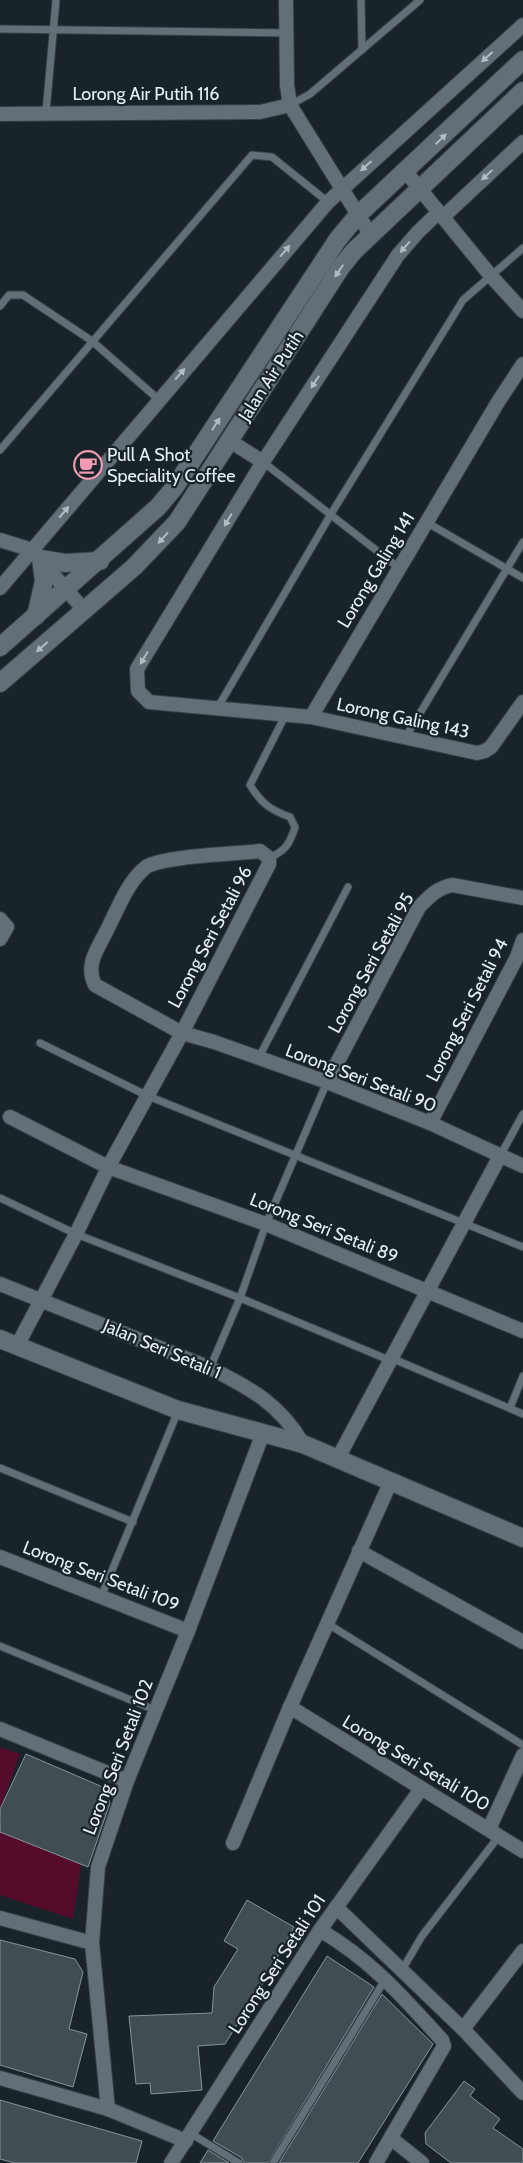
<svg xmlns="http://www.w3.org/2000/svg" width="523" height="2163" font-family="Cabin,sans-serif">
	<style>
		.green { fill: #550b2a }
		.building { fill: #404d53; stroke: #86949b }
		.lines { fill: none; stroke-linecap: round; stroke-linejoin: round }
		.service-casing { stroke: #363f44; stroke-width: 9 }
		.minor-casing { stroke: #363f44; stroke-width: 16 }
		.tertiary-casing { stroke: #363f44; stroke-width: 20 }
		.service { stroke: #626f76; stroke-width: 7 }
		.minor { stroke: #626f76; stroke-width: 14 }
		.tertiary { stroke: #626f76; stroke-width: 18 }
		.oneway { fill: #b2bcc2 }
		.labels { text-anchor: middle; stroke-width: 4.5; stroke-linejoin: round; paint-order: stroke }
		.street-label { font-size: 18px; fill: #e8f0f4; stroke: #182429 }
		.poi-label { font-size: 18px; fill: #e8f0f4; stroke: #182429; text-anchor: start }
	</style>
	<rect width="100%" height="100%" fill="#182429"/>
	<g class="green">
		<path d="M0,1747L20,1754L0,1809Z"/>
		<path d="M0,1828L82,1859L73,1919L0,1895Z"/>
	</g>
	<g class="building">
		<path d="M26,1754L105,1788L110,1803L88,1867L0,1832V1809Z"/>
		<path d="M247,1900L294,1927L263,1983L225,2044L198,2046L202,2090L151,2094L150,2083L136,2084L129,2016L212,2013L214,1987L238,1949L224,1941Z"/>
		<path d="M0,1940L75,1959L83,1972L69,2029L87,2034L73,2087L0,2065Z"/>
		<path d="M327,1956L374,1987L268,2163H244L242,2158L213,2141Z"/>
		<path d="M382,1994L433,2044L358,2163H279Z"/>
		<path d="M464,2081L475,2089L470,2096L500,2119L493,2128L523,2149V2163H451L426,2144L425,2133Z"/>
		<path d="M0,2100L142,2141L136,2163H15L0,2159Z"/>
		<path d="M208,2150L229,2163H200Z"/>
	</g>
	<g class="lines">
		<defs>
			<g id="service">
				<path d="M361,0L362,50"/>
				<path d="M0,29L287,33"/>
				<path d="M290,105L310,94L420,0"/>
				<path d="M46,112L56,0"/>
				<path d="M0,306L9,295H23L92,341L158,399"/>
				<path d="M0,450L252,155L272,157L328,202"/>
				<path d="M263,462L399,568"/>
				<path d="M426,522L523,578"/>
				<path d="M218,707L331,514L463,300L523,248"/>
				<path d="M405,738L523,542"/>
				<path d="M269,858C285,851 290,844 295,827L290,817C270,810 261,803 250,785L286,714"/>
				<path d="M40,1043L148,1096L523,1247"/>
				<path d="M258,1059L348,887"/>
				<path d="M500,1156L523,1114"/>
				<path d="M0,1198L76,1234L240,1298L389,1360"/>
				<path d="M391,1358L523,1414"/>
				<path d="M210,1368L240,1298L266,1224L327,1082"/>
				<path d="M510,1408L523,1376"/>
				<path d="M0,1468L133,1522"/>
				<path d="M101,1597L178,1411"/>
				<path d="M328,1624L523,1745"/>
				<path d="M0,1646L155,1710"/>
				<path d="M402,1970L422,1936L499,1836"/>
				<path d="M190,2133L239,2163"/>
				<path d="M273,2163L386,1978"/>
			</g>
			<g id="minor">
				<path d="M286,0L287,85L290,105L370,234"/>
				<path d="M0,114L260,112L290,105"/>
				<path d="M406,172L491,276L523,311"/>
				<path d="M439,212L418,232L398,255L263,462L137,669L138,691L149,702L311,717L477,753L485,751L491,747L523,702"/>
				<path d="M443,217L523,142"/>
				<path d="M230,441L263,462"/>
				<path d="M0,540L32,550L84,610"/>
				<path d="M0,588L328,202L523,25"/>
				<path d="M311,717L498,402L523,364"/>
				<path d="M0,919L7,927L0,939"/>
				<path d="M327,1082L419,907C430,896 437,888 452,885L523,898"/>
				<path d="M10,1117L108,1167L266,1224L523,1331"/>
				<path d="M430,1123L517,957L523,940"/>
				<path d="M0,1284L210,1368C250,1388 280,1404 303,1444"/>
				<path d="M17,1346L76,1234L111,1162L182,1033L269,864V858L260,851C236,854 163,856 146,867C127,882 117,911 106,932C97,950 85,965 95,985L182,1033L214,1042L327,1082L430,1123L523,1166"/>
				<path d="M338,1458L500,1156"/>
				<path d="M359,1551L523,1642"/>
				<path d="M0,1557L188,1631"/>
				<path d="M290,1707L523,1851"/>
				<path d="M0,1729L127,1781"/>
				<path d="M489,1829L523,1755"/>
				<path d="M233,1843L290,1707L391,1481"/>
				<path d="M336,1907L463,2029L523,2093"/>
				<path d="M0,1918L92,1943"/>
				<path d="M320,1930C372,1961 402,1996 442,2040L444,2046L376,2163"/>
				<path d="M463,2029L523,1951"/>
				<path d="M0,2078L108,2109L186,2141"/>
				<path d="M108,2109L92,1943L98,1867L127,1781L188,1631L263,1433"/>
				<path d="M392,2139L422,2163"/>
				<path d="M171,2163L320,1930L421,1789"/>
			</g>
			<g id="tertiary">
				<path d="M36,616L44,581L41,559L65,563L100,561"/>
				<path d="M0,647L158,507L174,488L338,239L358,215L523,60"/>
				<path d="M0,683L134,567L177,522L341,267L354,251L523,91"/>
				<path d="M0,1339L178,1410L303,1444L523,1538"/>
			</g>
		</defs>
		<use href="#service" class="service-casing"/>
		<use href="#minor" class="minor-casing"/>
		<use href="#tertiary" class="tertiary-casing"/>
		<use href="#service" class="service"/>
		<use href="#minor" class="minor"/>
		<use href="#tertiary" class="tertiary"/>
	</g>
	<defs><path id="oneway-solid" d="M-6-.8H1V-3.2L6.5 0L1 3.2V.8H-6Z" transform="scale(1.25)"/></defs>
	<g class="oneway">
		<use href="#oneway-solid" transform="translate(487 57) rotate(138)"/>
		<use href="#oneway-solid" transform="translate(441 139) rotate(-44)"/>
		<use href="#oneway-solid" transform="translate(366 166) rotate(138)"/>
		<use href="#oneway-solid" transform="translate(487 175) rotate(137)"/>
		<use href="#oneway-solid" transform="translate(405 247) rotate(131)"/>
		<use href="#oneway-solid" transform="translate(285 251) rotate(-49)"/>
		<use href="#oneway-solid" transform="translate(339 271) rotate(124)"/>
		<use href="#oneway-solid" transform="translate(180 374) rotate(-49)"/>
		<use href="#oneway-solid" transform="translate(315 382) rotate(123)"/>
		<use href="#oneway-solid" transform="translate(216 424) rotate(-57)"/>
		<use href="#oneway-solid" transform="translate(64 512) rotate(-50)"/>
		<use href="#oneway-solid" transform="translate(228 520) rotate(121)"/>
		<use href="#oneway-solid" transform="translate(163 538) rotate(132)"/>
		<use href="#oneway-solid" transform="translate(42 647) rotate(139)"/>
		<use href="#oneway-solid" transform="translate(144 658) rotate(121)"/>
	</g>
	<defs>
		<symbol id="cafe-ring" viewBox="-11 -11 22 22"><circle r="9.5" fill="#182429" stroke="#f19ab2" stroke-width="1.5"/><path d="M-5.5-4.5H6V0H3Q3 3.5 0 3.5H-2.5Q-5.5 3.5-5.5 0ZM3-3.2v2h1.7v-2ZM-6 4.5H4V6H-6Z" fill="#f19ab2"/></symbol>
	</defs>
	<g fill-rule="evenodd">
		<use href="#cafe-ring" x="72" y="449" width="32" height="32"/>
	</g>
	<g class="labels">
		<g class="street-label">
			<text x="146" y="100">Lorong Air Putih 116</text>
			<text transform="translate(271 376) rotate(-57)" y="6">Jalan Air Putih</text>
			<text transform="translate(376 570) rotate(-59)" y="6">Lorong Galing 141</text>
			<text transform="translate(403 718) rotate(12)" y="6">Lorong Galing 143</text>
			<text transform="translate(210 937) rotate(-62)" y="6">Lorong Seri Setali 96</text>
			<text transform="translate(371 963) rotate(-61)" y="6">Lorong Seri Setali 95</text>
			<text transform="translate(467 1010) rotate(-63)" y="6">Lorong Seri Setali 94</text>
			<text transform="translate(361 1078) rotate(21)" y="6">Lorong Seri Setali 90</text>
			<text transform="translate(324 1228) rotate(22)" y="6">Lorong Seri Setali 89</text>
			<text transform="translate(162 1349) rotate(23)" y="6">Jalan Seri Setali 1</text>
			<text transform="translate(101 1576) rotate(21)" y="6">Lorong Seri Setali 109</text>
			<text transform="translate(118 1757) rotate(-69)" y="6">Lorong Seri Setali 102</text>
			<text transform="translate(416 1763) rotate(31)" y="6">Lorong Seri Setali 100</text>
			<text transform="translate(277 1964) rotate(-57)" y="6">Lorong Seri Setali 101</text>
		</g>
		<g class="poi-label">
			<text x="107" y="461">Pull A Shot<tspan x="107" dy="21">Speciality Coffee</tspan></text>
		</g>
	</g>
</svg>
